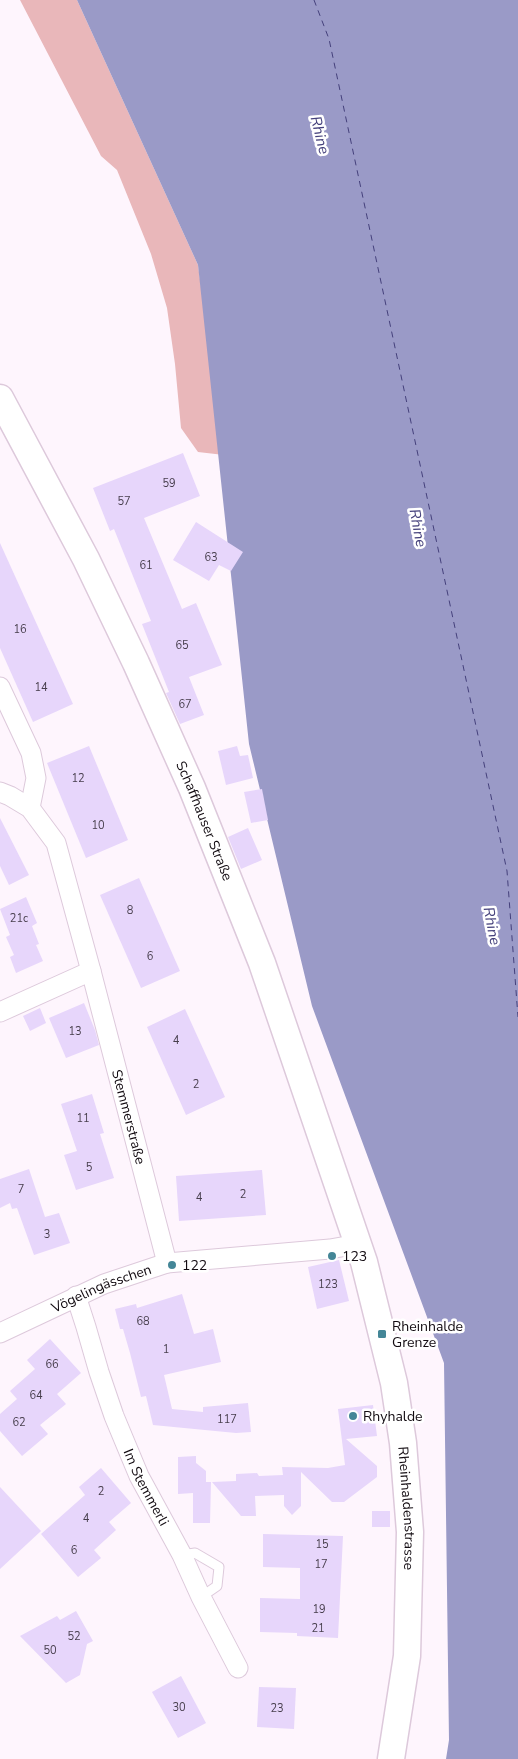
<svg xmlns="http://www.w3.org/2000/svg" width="518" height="1759" font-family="'Nunito Sans',sans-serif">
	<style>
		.green { fill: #e9b7ba }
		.water { fill: #9a9ac7 }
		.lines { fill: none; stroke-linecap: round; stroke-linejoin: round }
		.ferry { stroke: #44407b; stroke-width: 1; stroke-dasharray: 6 5; stroke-linecap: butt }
		.building { fill: #e7d6fb }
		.lane-casing { stroke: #ddc9db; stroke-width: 11 }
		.street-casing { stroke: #ddc9db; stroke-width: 21 }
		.secondary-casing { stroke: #ddc9db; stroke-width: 29 }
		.lane { stroke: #fff; stroke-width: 9 }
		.street { stroke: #fff; stroke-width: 19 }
		.secondary { stroke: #fff; stroke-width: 26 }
		.poi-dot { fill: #448697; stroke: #fff; stroke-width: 2 }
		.labels { text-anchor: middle; stroke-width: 5; stroke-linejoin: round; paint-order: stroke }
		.number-label { font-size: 11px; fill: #473e4c }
		.street-label { font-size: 14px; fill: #120b11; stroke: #fff }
		.poi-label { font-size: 14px; fill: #120b11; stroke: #fff; text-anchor: start }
		.water-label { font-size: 15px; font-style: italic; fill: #44407b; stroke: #fff }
	</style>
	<rect width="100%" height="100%" fill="#fef5fd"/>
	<path class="green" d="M20,0H77L198,265L224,455L198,452L181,428L175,364L167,308L151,254L117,170L101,156Z"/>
	<path class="water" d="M77,0H518V1759H446L449,1740L444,1363L312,1006L249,744L198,265Z"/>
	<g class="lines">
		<path class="ferry" d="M314,0L329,39L507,871L518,1017"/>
	</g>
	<g class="building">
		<path d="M183,453L200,496L144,518L182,609L196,603L222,665L189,677L204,715L180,724L166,693L169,692L142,624L151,621L114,529L110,531L93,488Z"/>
		<path d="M196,522L243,552L231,571L219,565L209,581L173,560Z"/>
		<path d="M0,543L73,704L33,722L0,648Z"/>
		<path d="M89,746L128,840L86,858L47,763Z"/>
		<path d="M237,746L240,756L248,755L253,778L226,785L218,751Z"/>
		<path d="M262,789L268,820L251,823L244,792Z"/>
		<path d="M0,818L29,875L9,885L0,866Z"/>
		<path d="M248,828L262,860L241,869L228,837Z"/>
		<path d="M139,878L180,971L141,988L100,895Z"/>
		<path d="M26,897L37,923L32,926L39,944L36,945L43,961L16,973L10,957L14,955L6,937L10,935L0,909Z"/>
		<path d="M84,1003L95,1030L99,1045L66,1058L49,1018Z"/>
		<path d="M40,1008L46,1023L30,1031L23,1016Z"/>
		<path d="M185,1009L225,1097L186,1115L147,1027Z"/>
		<path d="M92,1094L104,1133L100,1134L114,1178L76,1190L64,1155L77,1151L61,1104Z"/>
		<path d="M29,1169L45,1217L59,1213L70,1243L34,1255L17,1208L12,1209L10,1203L0,1208V1179Z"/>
		<path d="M262,1170L266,1215L179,1221L176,1176Z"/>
		<path d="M339,1260L349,1301L317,1309L308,1267Z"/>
		<path d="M182,1294L194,1334L213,1329L221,1362L164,1375L172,1409L203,1412V1407L248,1403L251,1432L236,1433L153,1425L146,1396L141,1397L130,1353L123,1329H120L115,1309L136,1304L137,1308Z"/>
		<path d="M50,1339L81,1373L57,1394L66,1404L40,1425L48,1434L22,1456L0,1431V1414L17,1399L10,1391L35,1369L27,1360Z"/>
		<path d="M373,1405L377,1436L346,1439L377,1466V1477L344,1502H332L301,1472V1506L292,1515L284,1506V1495L255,1496L256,1516H241L212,1482L236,1481V1474L257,1473L259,1476L283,1475L282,1467L328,1468L345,1465L338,1409Z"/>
		<path d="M196,1456V1463L206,1471V1482H211L210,1523H193V1493L178,1494V1457Z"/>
		<path d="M101,1468L131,1503L109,1522L116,1530L94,1550L101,1558L78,1577L41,1534L85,1495L79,1487Z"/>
		<path d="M0,1487L41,1531L0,1569Z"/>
		<rect x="372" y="1511" width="18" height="16"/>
		<path d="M263,1534L343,1536L338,1638L297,1636V1633L260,1632V1598L300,1599V1568L263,1567Z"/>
		<path d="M76,1611L93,1641L87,1644L80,1675L66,1683L20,1636L57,1616L60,1620Z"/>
		<path d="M181,1676L206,1723L178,1738L152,1692Z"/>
		<path d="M259,1687L296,1688L294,1729L257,1727Z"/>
	</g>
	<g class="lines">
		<defs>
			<path id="lane" d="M182,1555L195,1553L219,1567L217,1586L201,1597"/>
			<g id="street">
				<path d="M0,687L31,753L36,778L30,808"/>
				<path id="s1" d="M0,792L10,796L30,808L56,843L91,971L167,1263"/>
				<path d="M0,1012L91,971"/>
				<path id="s2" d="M76,1296L86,1327L99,1372L114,1416L139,1476L182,1555L201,1597L238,1668"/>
				<path id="s3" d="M0,1333L104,1284L167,1263L330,1249L358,1244"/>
			</g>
			<g id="secondary">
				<path id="s4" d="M0,398L86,559L136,663L192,788L262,963L364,1262L394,1383L403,1443L410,1532L407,1656L391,1759"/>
			</g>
		</defs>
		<use href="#lane" class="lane-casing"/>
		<use href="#street" class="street-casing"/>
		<use href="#secondary" class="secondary-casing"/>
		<use href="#lane" class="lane"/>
		<use href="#street" class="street"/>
		<use href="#secondary" class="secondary"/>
	</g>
	<g class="poi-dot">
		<circle cx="332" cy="1256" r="5"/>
		<circle cx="172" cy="1265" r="5"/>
		<rect x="377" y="1329" width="10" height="10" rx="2.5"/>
		<circle cx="353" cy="1416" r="5"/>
	</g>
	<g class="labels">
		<g class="number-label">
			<text x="169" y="487">59</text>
			<text x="124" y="505">57</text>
			<text x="211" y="561">63</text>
			<text x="146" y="569">61</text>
			<text x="20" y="633">16</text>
			<text x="182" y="649">65</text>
			<text x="41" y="691">14</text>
			<text x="185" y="708">67</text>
			<text x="78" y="782">12</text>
			<text x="98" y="829">10</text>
			<text x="130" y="914">8</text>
			<text x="19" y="922">21c</text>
			<text x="150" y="960">6</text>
			<text x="75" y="1035">13</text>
			<text x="176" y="1044">4</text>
			<text x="196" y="1088">2</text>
			<text x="83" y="1122">11</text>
			<text x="89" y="1171">5</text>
			<text x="21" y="1193">7</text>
			<text x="243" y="1198">2</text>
			<text x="199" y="1201">4</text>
			<text x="47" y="1238">3</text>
			<text x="328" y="1288">123</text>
			<text x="143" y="1325">68</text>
			<text x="166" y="1353">1</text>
			<text x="52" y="1368">66</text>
			<text x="36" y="1399">64</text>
			<text x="227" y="1423">117</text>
			<text x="19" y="1426">62</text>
			<text x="101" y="1495">2</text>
			<text x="86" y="1522">4</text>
			<text x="322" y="1548">15</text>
			<text x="74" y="1554">6</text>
			<text x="321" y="1568">17</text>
			<text x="319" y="1613">19</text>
			<text x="318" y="1632">21</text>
			<text x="74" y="1640">52</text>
			<text x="50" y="1654">50</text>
			<text x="179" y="1711">30</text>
			<text x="277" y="1712">23</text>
		</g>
		<g class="street-label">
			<text dy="5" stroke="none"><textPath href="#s4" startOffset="470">Schaffhauser Straße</textPath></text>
			<text dy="5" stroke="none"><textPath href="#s1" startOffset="361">Stemmerstraße</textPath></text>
			<text dy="5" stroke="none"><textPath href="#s3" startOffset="111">Vögelingässchen</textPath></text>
			<text dy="5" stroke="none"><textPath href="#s2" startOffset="204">Im Stemmerli</textPath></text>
			<text dy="5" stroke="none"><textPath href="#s4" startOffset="1190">Rheinhaldenstrasse</textPath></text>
		</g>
		<g class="poi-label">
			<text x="342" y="1261">123</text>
			<text x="182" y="1270">122</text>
			<text x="392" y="1331">Rheinhalde<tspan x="392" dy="16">Grenze</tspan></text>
			<text x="363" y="1421">Rhyhalde</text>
		</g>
		<g class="water-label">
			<text transform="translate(320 135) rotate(76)" y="5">Rhine</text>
			<text transform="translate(418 528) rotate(79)" y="5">Rhine</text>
			<text transform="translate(492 926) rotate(79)" y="5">Rhine</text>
		</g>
	</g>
</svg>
